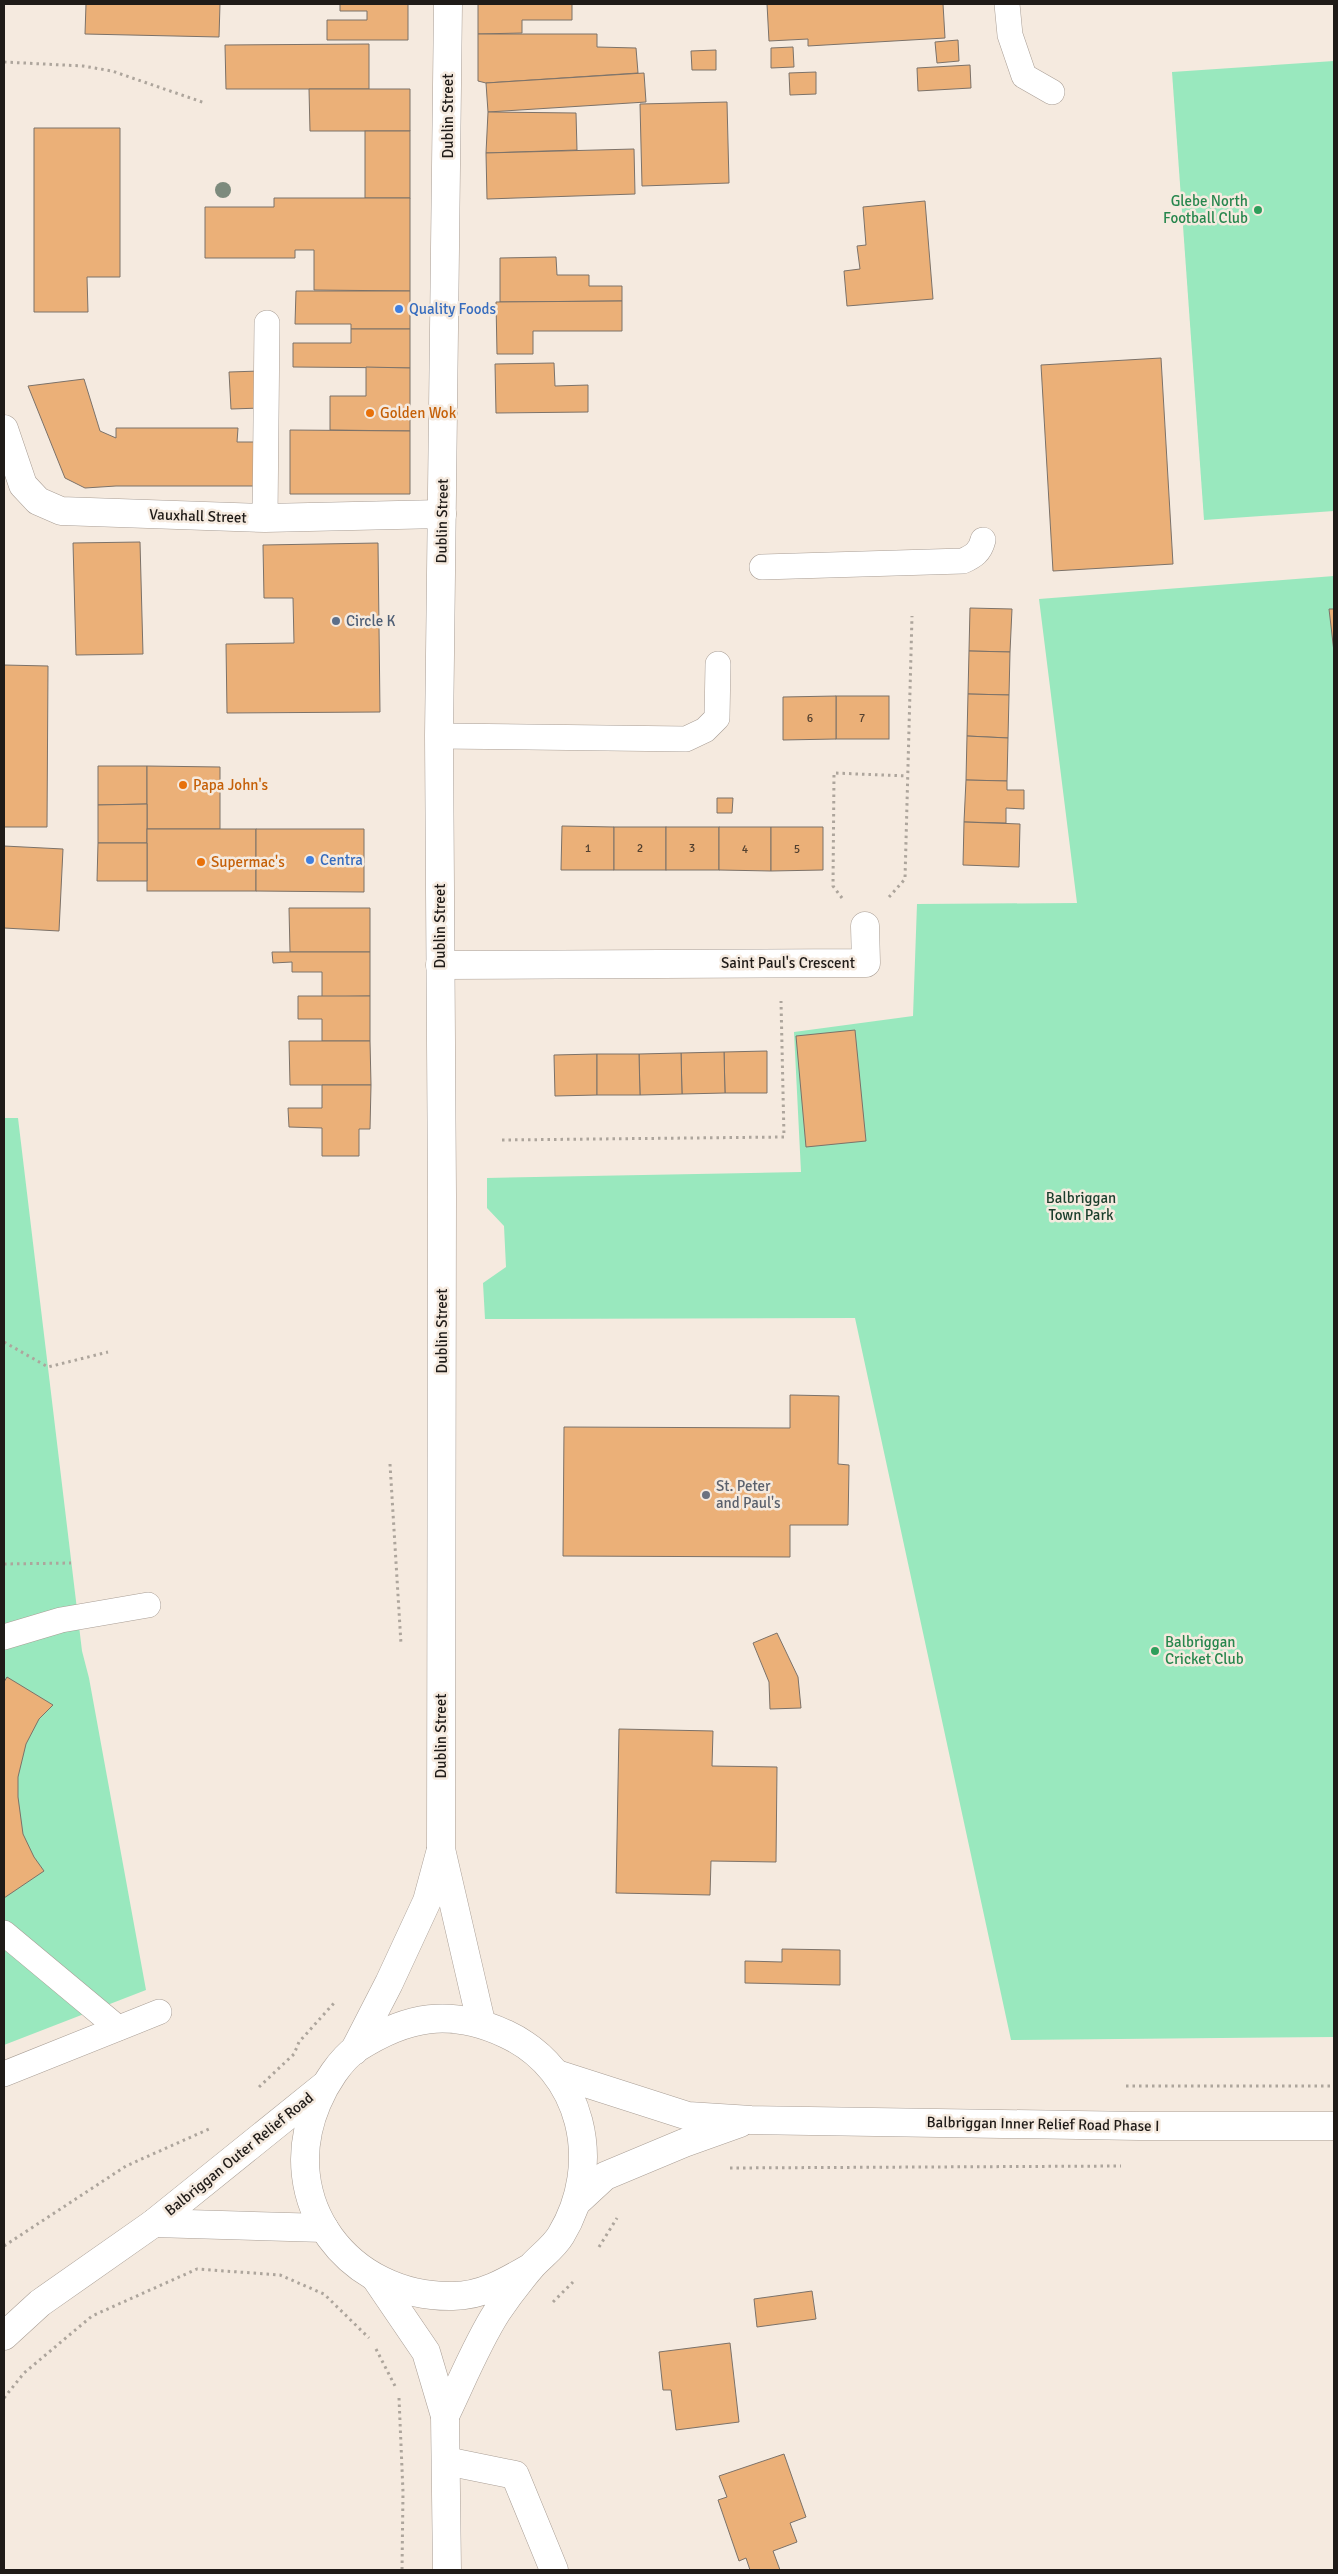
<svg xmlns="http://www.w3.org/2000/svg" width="1338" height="2574" font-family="Signika,sans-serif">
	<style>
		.green { fill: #99e8be }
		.building { fill: #ebb078; stroke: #7c7269 }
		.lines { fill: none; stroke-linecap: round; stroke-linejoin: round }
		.service-casing { stroke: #a99e95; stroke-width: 26 }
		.minor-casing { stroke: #a99e95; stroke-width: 29 }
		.tertiary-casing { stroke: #a99e95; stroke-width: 29 }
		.secondary-casing { stroke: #a99e95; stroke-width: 29 }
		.path { stroke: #ada59c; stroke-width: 3; stroke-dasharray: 2.5 4; stroke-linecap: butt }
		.service { stroke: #fff; stroke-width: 25 }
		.minor { stroke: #fff; stroke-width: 28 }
		.tertiary { stroke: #fff; stroke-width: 28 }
		.secondary { stroke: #fff; stroke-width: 28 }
		.tree { fill: #7d8b7d }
		.leisure-dot { fill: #2e9e5b; stroke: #f5eadf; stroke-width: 2 }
		.shop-dot { fill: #3f7fe0; stroke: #f5eadf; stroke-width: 2 }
		.food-dot { fill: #e8710a; stroke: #f5eadf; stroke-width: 2 }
		.service-dot { fill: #5c6f8a; stroke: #f5eadf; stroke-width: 2 }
		.worship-dot { fill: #6b7280; stroke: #f5eadf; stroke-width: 2 }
		.labels { text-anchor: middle; stroke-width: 5; stroke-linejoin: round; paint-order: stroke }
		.number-label { font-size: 12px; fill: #524030 }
		.street-label { font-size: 15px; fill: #1f1b18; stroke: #f5eadf }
		.leisure-label { font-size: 15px; fill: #27864d; stroke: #f5eadf; text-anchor: end }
		.shop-label { font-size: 15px; fill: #366cbe; stroke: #f5eadf; text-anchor: start }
		.food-label { font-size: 15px; fill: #c56008; stroke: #f5eadf; text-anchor: start }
		.service-label { font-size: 15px; fill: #4e5e75; stroke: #f5eadf; text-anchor: start }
		.park-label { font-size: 15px; fill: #1a3e2c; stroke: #f5eadf }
		.worship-label { font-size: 15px; fill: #5b616d; stroke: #f5eadf; text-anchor: start }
	</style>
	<rect width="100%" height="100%" fill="#f5eadf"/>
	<g class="green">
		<path d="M1334,61V511L1204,520L1172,72Z"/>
		<path d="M1334,576V2037L1011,2040L855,1318L485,1319L483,1283L506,1267L504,1226L487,1208V1178L801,1172L794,1032L913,1016L917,904L1077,903L1039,599Z"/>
		<path d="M4,1118H18L82,1651L89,1678L146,1990L4,2045Z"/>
	</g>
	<g class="building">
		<path d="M86,4H220L219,37L85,34Z"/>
		<path d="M340,4H408V40H327V20H367V11H340Z"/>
		<path d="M478,4H572V20H522V33L478,34Z"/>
		<path d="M767,4H943L945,38L808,46V39L769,41Z"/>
		<path d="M478,34H597V47L636,48L638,73L486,83L478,81Z"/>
		<path d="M958,40L959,61L937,63L935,42Z"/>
		<path d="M369,44V89H226L225,45Z"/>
		<path d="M793,47L794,67L771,68V48Z"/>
		<path d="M716,50V70H692L691,51Z"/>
		<path d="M970,65L971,88L918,91L917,68Z"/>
		<path d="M816,72V94L790,95L789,73Z"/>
		<path d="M644,73L646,102L488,112L486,83Z"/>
		<path d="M309,89H410V131H310Z"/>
		<path d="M727,102L729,183L642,186L640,104Z"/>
		<path d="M488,112L576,113L577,150L486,153Z"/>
		<path d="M34,128H120V277H87L88,312H34Z"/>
		<rect x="365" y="131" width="45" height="67"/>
		<path d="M634,149L635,194L487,199L486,153Z"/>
		<path d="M274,198H410V291L314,290V250H295V258H205V207H274Z"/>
		<path d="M925,201L933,299L847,306L844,271L860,269L857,246L866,245L863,207Z"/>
		<path d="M556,257L557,275H589V286H622V301L500,302V258Z"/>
		<path d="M296,291H410V329H351V324H295Z"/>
		<path d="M622,301V331H533V354H497L496,302Z"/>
		<path d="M351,329H410V368L293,367V343H351Z"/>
		<path d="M1161,358L1173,564L1053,571L1041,365Z"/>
		<path d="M554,363L555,386L588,385V412L496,413L495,364Z"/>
		<path d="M366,367L410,368V431L330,430V396H366Z"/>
		<path d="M260,371L261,408L231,409L229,372Z"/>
		<path d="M84,379L100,431L116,438V428H238L237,442H255L254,486H116L85,488L65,478L28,386Z"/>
		<path d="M290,430L410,431V494H290Z"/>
		<path d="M140,542L143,654L76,655L73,543Z"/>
		<path d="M378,543L380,712L227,713L226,644L294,643L293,598H264L263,545Z"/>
		<path d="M970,608L1012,609L1010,652L969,651Z"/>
		<path d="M1329,609H1334V652Z"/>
		<path d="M969,651L1010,652L1009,695L968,694Z"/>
		<path d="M4,665L48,666L47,827H4Z"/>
		<path d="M968,694L1009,695L1008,738L967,736Z"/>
		<rect x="836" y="696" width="53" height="43"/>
		<path d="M836,696V739L783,740V697Z"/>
		<path d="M967,736L1008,738L1007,781L966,780Z"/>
		<path d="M98,766H147V804L98,805Z"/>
		<path d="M147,766L220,767V829H147Z"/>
		<path d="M966,780L1007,781V790H1024V809L1006,808V823L964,822Z"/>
		<path d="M717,798H733L732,813H717Z"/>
		<path d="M147,804V843H98V805Z"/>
		<path d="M964,822L1020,824L1019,867L963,865Z"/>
		<path d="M562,826L614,827V870H561Z"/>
		<rect x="614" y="827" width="52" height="43"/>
		<rect x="666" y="827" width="53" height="43"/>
		<path d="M719,827H771V871L719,870Z"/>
		<path d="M771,827H823V870L771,871Z"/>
		<rect x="147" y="829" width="109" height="62"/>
		<path d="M256,829H364V892L256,891Z"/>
		<path d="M98,843H147V881H97Z"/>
		<path d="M4,846L63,849L59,931L4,928Z"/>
		<path d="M289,908H370V952H290Z"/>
		<path d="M272,952H370V996L322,997V972H292V962L273,963Z"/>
		<path d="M298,996H370V1041H322V1019H298Z"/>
		<path d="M855,1030L866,1141L806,1147L796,1036Z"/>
		<path d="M289,1041H370L371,1085H290Z"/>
		<path d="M767,1051V1093H725L724,1052Z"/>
		<path d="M724,1052L725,1093L682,1094L681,1053Z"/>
		<path d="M681,1053L682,1094L640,1095L639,1054Z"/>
		<path d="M597,1054V1095L555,1096L554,1055Z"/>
		<path d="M597,1054H639L640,1095H597Z"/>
		<path d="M322,1085H371L370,1129H359V1156H322V1128L289,1127L288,1108H322Z"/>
		<path d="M790,1395L839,1396L838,1464L849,1465L848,1525H790V1557L563,1556L564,1427L790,1428Z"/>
		<path d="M777,1633L798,1677L801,1708L770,1709L769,1682L753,1643Z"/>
		<path d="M7,1677L53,1705L39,1719L26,1744L18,1777V1797L23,1834L34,1857L44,1871L4,1898V1682Z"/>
		<path d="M619,1729L713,1731L712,1766L777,1767L776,1862L711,1861L710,1895L616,1893Z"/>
		<path d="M782,1949L840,1950V1985L745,1983V1961L782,1962Z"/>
		<path d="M812,2291L816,2319L757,2327L754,2299Z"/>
		<path d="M730,2343L739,2422L676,2430L671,2390H663L659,2352Z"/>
		<path d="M784,2454L806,2517L790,2523L797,2542L773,2551L780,2570H750L746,2558L739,2561L718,2500L727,2497L719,2476Z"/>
	</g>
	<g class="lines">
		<defs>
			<g id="service">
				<path d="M1007,4L1010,35L1024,76L1052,92"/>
				<path d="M265,518L267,323"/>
				<path d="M762,567L963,561C974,556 980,552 983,540"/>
				<path d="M439,736L686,739L705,730L717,718L718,664"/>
				<path d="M4,1637L61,1620L148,1605"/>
				<path d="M4,1933L118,2028"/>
				<path d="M4,2074L159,2012"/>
			</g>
			<g id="minor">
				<path d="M4,429L23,485L38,501L61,511L265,518L442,514"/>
				<path d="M440,965L866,963L865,926"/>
				<path d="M446,2461L515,2475L554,2570"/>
			</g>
			<g id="tertiary">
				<path d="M557,2074L688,2116L751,2120L1139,2126H1334"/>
				<path d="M578,2201L605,2176L684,2143L740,2123"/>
				<path d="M154,2223L324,2228"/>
				<path d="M4,2336L40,2303L154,2223L324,2086"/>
			</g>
			<g id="secondary">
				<path d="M448,4L439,736L442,1196L441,1849L481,2022"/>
				<path d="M354,2051L389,1983L427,1901L440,1853"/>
				<path d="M377,2280L426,2352L445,2416L447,2570"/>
				<path d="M445,2416C461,2383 477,2343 497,2312C507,2297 520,2280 532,2266C541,2256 554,2247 561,2235C604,2164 583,2070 506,2034C450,2008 407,2016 357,2048C340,2060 325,2084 317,2103C275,2202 349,2298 453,2296C482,2296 507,2281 531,2267"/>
			</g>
		</defs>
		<use href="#service" class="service-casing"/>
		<use href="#minor" class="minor-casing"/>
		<use href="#tertiary" class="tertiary-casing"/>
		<use href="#secondary" class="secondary-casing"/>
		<g class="path">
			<path d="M4,62L83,66L112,71L205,103"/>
			<path d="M889,897L905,879L912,616"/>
			<path d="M842,898L833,886L834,773L907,776"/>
			<path d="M502,1140L784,1137L781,1001"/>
			<path d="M4,1342L48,1367L108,1352"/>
			<path d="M390,1464L401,1644"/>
			<path d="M4,1564L71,1563"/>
			<path d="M1126,2086H1333"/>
			<path d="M259,2087L294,2054L299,2042L334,2003"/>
			<path d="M730,2168L1121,2166"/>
			<path d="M4,2246L126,2166L209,2129"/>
			<path d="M599,2247L617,2218"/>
			<path d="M553,2302L573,2282"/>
			<path d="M376,2349L395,2386"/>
			<path d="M4,2398L24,2373L92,2316L197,2269L280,2275L324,2294L369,2338"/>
			<path d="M399,2398L403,2492L402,2570"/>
		</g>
		<use href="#service" class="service"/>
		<use href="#minor" class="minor"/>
		<use href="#tertiary" class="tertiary"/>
		<use href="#secondary" class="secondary"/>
	</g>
	<circle class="tree" cx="223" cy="190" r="8"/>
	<g class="leisure-dot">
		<circle cx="1258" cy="210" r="5"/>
		<circle cx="1155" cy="1651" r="5"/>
	</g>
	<g class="shop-dot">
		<circle cx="399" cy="309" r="5"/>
		<circle cx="310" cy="860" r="5"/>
	</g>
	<g class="food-dot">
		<circle cx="370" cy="413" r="5"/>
		<circle cx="183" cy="785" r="5"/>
		<circle cx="201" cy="862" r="5"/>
	</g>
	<circle class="service-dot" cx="336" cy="621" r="5"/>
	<circle class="worship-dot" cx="706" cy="1495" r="5"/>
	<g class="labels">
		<g class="number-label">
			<text x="810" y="722">6</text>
			<text x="862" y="722">7</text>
			<text x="588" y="852">1</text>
			<text x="640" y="852">2</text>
			<text x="692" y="852">3</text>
			<text x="745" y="853">4</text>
			<text x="797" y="853">5</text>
		</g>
		<g class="street-label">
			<text transform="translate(448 116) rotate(-90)" y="5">Dublin Street</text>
			<text transform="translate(198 516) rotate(2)" y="5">Vauxhall Street</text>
			<text transform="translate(442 521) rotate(-89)" y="5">Dublin Street</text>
			<text transform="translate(440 926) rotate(-90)" y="5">Dublin Street</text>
			<text x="788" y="968">Saint Paul's Crescent</text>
			<text transform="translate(442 1331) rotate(-90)" y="5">Dublin Street</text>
			<text transform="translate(441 1736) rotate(-90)" y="5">Dublin Street</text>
			<text transform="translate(1043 2124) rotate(1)" y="5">Balbriggan Inner Relief Road Phase I</text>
			<text transform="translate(239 2154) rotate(-39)" y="5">Balbriggan Outer Relief Road</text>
		</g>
		<g class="leisure-label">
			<text x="1248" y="206">Glebe North<tspan x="1248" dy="17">Football Club</tspan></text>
			<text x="1165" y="1647" text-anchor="start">Balbriggan<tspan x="1165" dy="17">Cricket Club</tspan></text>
		</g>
		<g class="shop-label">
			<text x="409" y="314">Quality Foods</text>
			<text x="320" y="865">Centra</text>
		</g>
		<g class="food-label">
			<text x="380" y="418">Golden Wok</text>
			<text x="193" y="790">Papa John's</text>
			<text x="211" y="867">Supermac's</text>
		</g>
		<g class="service-label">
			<text x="346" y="626">Circle K</text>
		</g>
		<g class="park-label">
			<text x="1081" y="1203">Balbriggan<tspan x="1081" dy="17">Town Park</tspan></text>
		</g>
		<g class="worship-label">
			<text x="716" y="1491">St. Peter<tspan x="716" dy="17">and Paul's</tspan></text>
		</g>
	</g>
	<rect width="1338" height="2574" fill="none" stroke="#1f1b18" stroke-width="10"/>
</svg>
